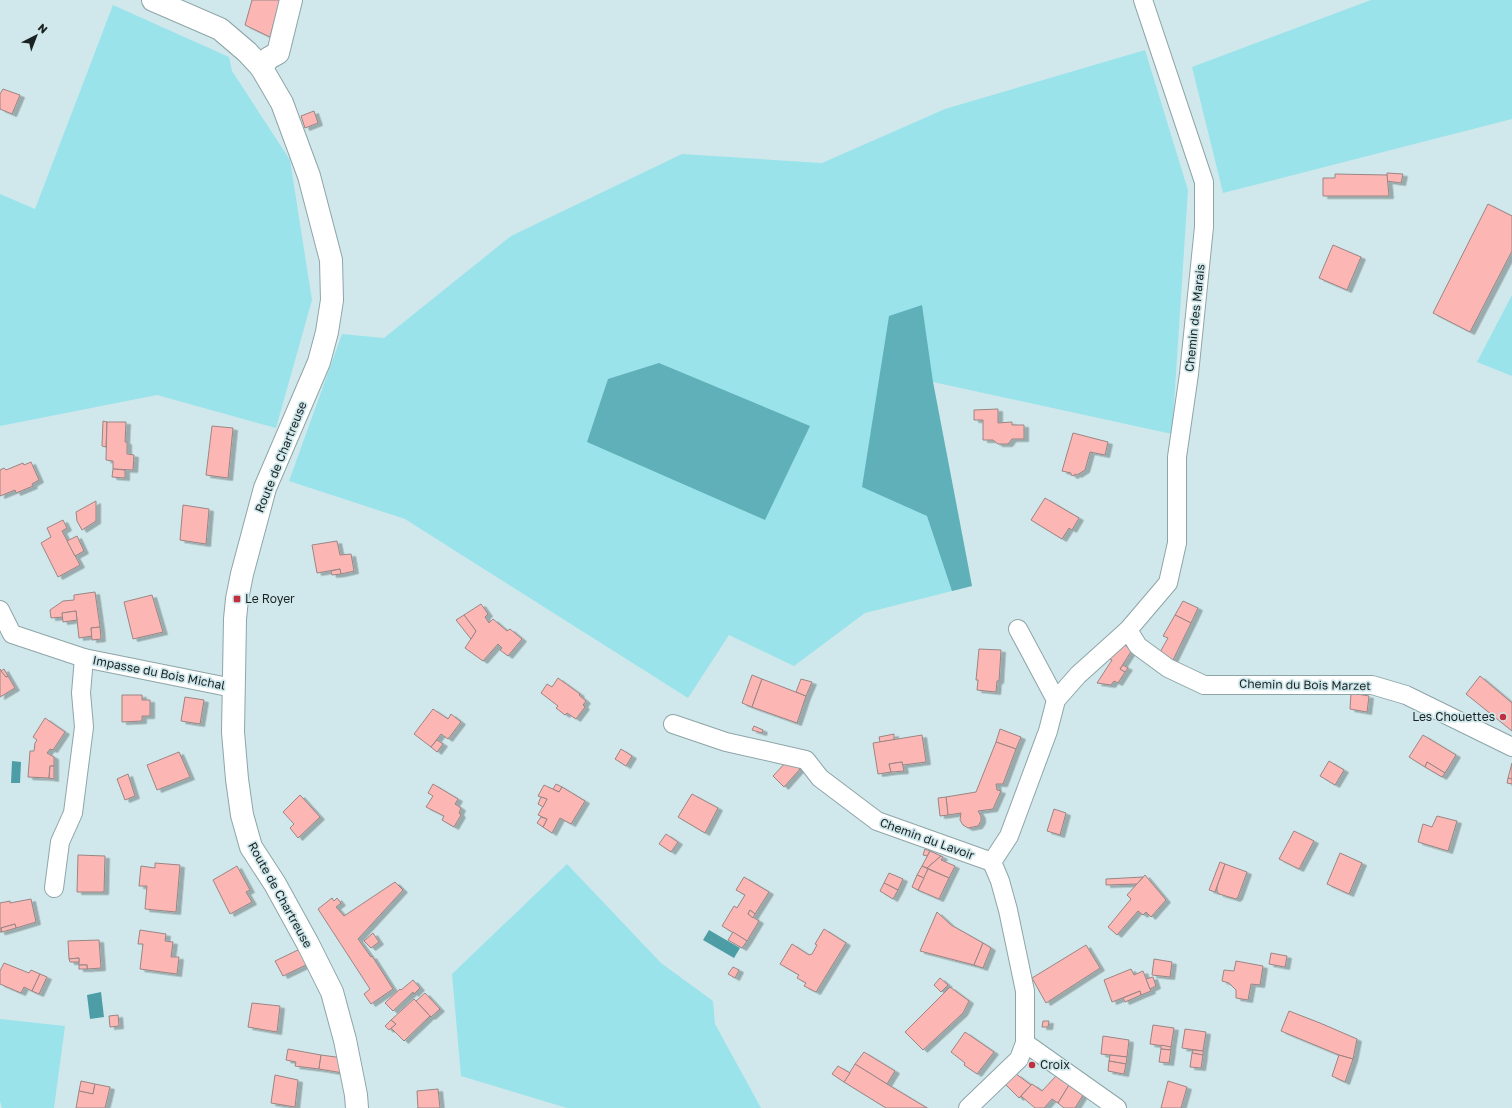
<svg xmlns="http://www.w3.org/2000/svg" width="1512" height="1108" font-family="'Golos Text',sans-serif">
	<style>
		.green { fill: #9ae3eb }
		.forest { fill: #60b0b9 }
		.water { fill: #4c9da5 }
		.building { fill: #fcb7b5; stroke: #9a8584; filter: url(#shadow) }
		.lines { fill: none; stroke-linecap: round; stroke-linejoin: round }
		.minor-casing { stroke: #8ea5a8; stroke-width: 20 }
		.tertiary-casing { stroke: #8ea5a8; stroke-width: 24 }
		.secondary-casing { stroke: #8ea5a8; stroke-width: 24 }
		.minor { stroke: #fff; stroke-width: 18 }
		.tertiary { stroke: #fff; stroke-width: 22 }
		.secondary { stroke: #fff; stroke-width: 22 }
		.poi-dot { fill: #c0303e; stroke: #d0e8eb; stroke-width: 1.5 }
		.labels { text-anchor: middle; stroke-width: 3.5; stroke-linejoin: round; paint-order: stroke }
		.street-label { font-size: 12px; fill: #192223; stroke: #d0e8eb }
		.poi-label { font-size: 12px; fill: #192223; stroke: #d0e8eb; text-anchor: start }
	</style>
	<defs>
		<filter id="shadow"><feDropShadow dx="4.5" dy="2.5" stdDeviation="0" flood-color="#0004"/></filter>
	</defs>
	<rect width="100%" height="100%" fill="#d0e8eb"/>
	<g class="green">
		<path d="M1371,0H1512V119L1223,193L1192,67Z"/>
		<path d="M113,5L229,57L232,71L290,160L312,300L276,428L157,395L0,426V194L35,209Z"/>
		<path d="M1145,50L1188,190L1172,434L933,382L972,586L865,613L794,666L729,635L688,698L405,519L289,481L342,334L384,338L511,236L682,154L822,163L945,109Z"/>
		<path d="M1512,295V376L1477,362Z"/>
		<path d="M567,864L661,963L713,1001L715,1024L761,1108H567L461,1076L452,974Z"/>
		<path d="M0,1019L65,1026L54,1108H2L0,1101Z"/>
	</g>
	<g class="forest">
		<path d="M922,305L933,382L972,586L952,591L927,516L862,487L889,316Z"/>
		<path d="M659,363L810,426L765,520L587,442L608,379Z"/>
	</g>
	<g class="water">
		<path d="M12,761L21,762L20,783H11Z"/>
		<path d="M709,930L740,948L734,958L703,940Z"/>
		<path d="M101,992L104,1017L90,1019L87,995Z"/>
	</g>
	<g class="building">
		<path d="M252,0H280L270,37L245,25Z"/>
		<path d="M3,89L20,95L12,114L0,109V94Z"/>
		<path d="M314,111L318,123L305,128L301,116Z"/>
		<path d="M1387,173L1403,174L1401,183L1387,181Z"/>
		<path d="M1335,174L1387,175L1389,196H1323V178H1335Z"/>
		<path d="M1488,204L1512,216V251L1470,332L1433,313Z"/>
		<path d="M1333,245L1361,257L1347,290L1319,278Z"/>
		<path d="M998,409V423L1012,422V425H1024V439H1012L1008,444H998L993,440H983V420H974V410Z"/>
		<path d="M103,421L107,422L106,447L102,446Z"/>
		<path d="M107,422H126L125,442H127V454L134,455L133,470L113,469V461L106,460Z"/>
		<path d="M212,426L233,428L228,478L206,475Z"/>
		<path d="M1073,433L1108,442L1105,455L1090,452L1085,470L1077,475L1075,474L1074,476L1071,475V473L1062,471Z"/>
		<path d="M31,462L39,480L32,484L33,486L16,493L15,490L0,496V470L4,468L6,470L23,463L24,465Z"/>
		<path d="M113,469L125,470V478L112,477Z"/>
		<path d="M1045,498L1079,518L1072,530L1069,528L1062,539L1031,520Z"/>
		<path d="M96,501V521L82,530L77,521L76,512Z"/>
		<path d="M183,505L209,509L206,544L180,540Z"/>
		<path d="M63,520L67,528L62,531L80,565L58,577L41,543L51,537L47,528Z"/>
		<path d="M77,536L84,551L75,556L67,541Z"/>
		<path d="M337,541L340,555L351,554L354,571L341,574L340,569L317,573L312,545Z"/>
		<path d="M340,569L341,574L332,575L331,571Z"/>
		<path d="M95,592L100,627L91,628L92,636L79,638L76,611L62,613L63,617L51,618L50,610L63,601L74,600V595Z"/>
		<path d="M152,595L163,632L133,639L124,602Z"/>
		<path d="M1183,601L1198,608L1191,623L1175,615Z"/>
		<path d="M481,604L488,614L485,617L489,623L493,619L507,631L510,629L522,639L508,656L500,650L502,648L498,644L483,661L465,648L476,631L464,615Z"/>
		<path d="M76,611L77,620L63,622L62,613Z"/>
		<path d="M464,615L476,631L471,639L456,620Z"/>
		<path d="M1175,615L1191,623L1172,662L1159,654L1168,638L1163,636Z"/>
		<path d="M100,627L101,639L92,640L91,628Z"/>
		<path d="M1119,641L1132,650L1120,669L1125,672L1118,683L1114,681L1111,685L1097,683L1112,660L1107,658Z"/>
		<path d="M979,649L1001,650L999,681H997L996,692L977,690L978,680H976Z"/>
		<path d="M1123,665L1128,668L1125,672L1120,669Z"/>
		<path d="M0,669L6,677L8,676L15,688L0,697Z"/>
		<path d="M4,669L8,676L6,677L1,671Z"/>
		<path d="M752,675L762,679L752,707L742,703Z"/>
		<path d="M1480,676L1512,703V731L1466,694Z"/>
		<path d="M558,678L580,694L579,695L586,701L583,705L585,707L576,719L567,713L565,715L556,708L558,706L541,693L547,684L552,687Z"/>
		<path d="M762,679L806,696L797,723L752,707Z"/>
		<path d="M801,679L812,682L806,696L796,692Z"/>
		<path d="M1351,693L1369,696L1367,712L1350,709Z"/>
		<path d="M122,695H142V700H150V716H142V721L122,722Z"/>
		<path d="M185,697L204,700L200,724L181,721Z"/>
		<path d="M433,709L448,719L451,714L461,722L448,739L441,734L431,747L414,734Z"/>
		<path d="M45,718L65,732L53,750L50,749L47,753L54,757V766H50L49,778L28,777L30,751H34L35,743L37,740L33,737Z"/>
		<path d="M754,726L763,730L762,733L752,730Z"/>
		<path d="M1000,729L1021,737L1016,749L996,742Z"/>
		<path d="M894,734V740L880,742L879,737Z"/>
		<path d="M922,735L926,762L903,765L902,762L889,764L891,772L878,774L873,743Z"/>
		<path d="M1423,735L1456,755L1445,773L1427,762L1425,767L1409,757Z"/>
		<path d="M437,740L443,744L437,752L431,747Z"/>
		<path d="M996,742L1016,749L1003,784H996L997,790L1001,791L993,809L978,811L981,816V821L978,826L968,828L963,825L960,820L961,813L948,815L946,797L976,792Z"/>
		<path d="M621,749L632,756L626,766L615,759Z"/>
		<path d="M179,752L190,777L157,790L147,765Z"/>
		<path d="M789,759L800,769L784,787L773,776Z"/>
		<path d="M1329,761L1344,770L1335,785L1320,776Z"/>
		<path d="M902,762L904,771L891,772L889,764Z"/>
		<path d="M1427,762L1445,773L1442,777L1425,767Z"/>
		<path d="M1512,763V779L1508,778Z"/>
		<path d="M50,766H54V779L49,778Z"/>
		<path d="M128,774L135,796L125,800L117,779Z"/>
		<path d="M1508,778L1512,779V784L1507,783Z"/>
		<path d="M433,784L458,799L455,804L461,808L459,813L461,815L454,827L442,820L444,816L426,807L433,796L428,793Z"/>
		<path d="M556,784L562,787L559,792L553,789Z"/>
		<path d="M544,785L559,792L562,787L585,801L571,824L560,818L552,833L543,827L547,819L538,815L547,799L538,796Z"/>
		<path d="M692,794L718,808L705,833L678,817Z"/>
		<path d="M300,795L320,817L298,838L290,828L294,824L283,812Z"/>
		<path d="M541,797L547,799L543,807L538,804Z"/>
		<path d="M946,797L948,815L940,816L938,798Z"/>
		<path d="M1054,809L1066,813L1060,835L1047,831Z"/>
		<path d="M1437,816L1457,821L1448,851L1418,842L1423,824L1432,827Z"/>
		<path d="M541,817L547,819L543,827L537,823Z"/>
		<path d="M1294,831L1314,841L1299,869L1279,859Z"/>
		<path d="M666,834L678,842L671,852L659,844Z"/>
		<path d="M925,849L930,851L927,856L923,855Z"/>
		<path d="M930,851L941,856L927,868L922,866Z"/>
		<path d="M1340,853L1362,863L1349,894L1327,884Z"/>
		<path d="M78,855L105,856L104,892H77Z"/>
		<path d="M941,856L943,857L941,860L955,866L949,878L927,868Z"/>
		<path d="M1220,862L1225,864L1215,892L1209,890Z"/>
		<path d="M155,863L180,865L176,912L145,909L147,886H139L141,866L155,868Z"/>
		<path d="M1225,864L1247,872L1238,897L1236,899L1219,894L1217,891V887Z"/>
		<path d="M237,866L250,890L246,892L252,902L230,914L213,880Z"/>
		<path d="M922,866L928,869L924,878L917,875Z"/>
		<path d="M928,869L949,878L939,899L918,890Z"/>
		<path d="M889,873L903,879L898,890L884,883Z"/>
		<path d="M917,875L924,878L918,890L912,887Z"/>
		<path d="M1145,875L1166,900L1151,917L1146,912L1143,915L1138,911L1117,935L1108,927L1131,899L1127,895Z"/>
		<path d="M744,877L769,892L755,914L750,910L748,914L759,921L747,941L722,926L734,906L737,908L745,895L736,890Z"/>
		<path d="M1143,877L1137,884L1106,885V879Z"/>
		<path d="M395,882L403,890L358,939L371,957L372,956L393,989L371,1004L364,994L370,989L318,909L332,898L334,901L337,898L341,903L336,907L344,916Z"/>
		<path d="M884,883L898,890L893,899L880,891Z"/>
		<path d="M31,899L36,922L16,928L15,924L1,928L2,932H0V903L10,901V903Z"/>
		<path d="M750,910L755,914L753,918L748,914Z"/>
		<path d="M937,912L951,925L983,943L974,965L920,951Z"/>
		<path d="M15,924L16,928L2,932L1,928Z"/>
		<path d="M824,929L846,943L816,992L804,986L806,983L797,978L799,975L780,964L792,944L809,955L812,954L817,945L815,944Z"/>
		<path d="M140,930L166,934L165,941L173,942L171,957H179L177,974L140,969L143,944H138Z"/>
		<path d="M733,932L747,941L742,948L728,940Z"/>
		<path d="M373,933L379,942L371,948L364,941Z"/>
		<path d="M99,940L101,968L87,969V965H79V958L69,959L68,941Z"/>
		<path d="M983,943L991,948L983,968L974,965Z"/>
		<path d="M1086,945L1100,968L1046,1003L1032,978Z"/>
		<path d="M300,949L308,964L283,976L275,961Z"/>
		<path d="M1271,953L1287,956L1285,967L1269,964Z"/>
		<path d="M79,958V962H70L69,959Z"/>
		<path d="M1154,959L1172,962L1170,977L1152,975Z"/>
		<path d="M1236,961L1263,966L1260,985L1251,984L1248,1000L1236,998V990L1229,983L1222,981L1224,970L1234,971Z"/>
		<path d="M4,963L29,973L31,970L40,974L32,991L24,987L21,993L0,984V971Z"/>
		<rect x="79" y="965" width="8" height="4"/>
		<path d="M733,967L739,970L735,978L728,974Z"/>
		<path d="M1131,969L1134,975L1143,971L1151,991L1141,995L1140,991L1112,1002L1104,980Z"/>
		<path d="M40,974L47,977L39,994L32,991Z"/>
		<path d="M1153,977L1156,986L1150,989L1146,979Z"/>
		<path d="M940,978L948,985L941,992L934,985Z"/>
		<path d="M413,980L420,988L414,994L413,992L393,1011L385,1003L400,989L401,990Z"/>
		<path d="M950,987L969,1001L963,1013L923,1050L905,1032Z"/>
		<path d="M1140,991L1141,995L1125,1002L1123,998Z"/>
		<path d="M425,993L440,1009L431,1017L416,1001Z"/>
		<path d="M414,999L430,1016L404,1041L391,1028L396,1024L391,1020Z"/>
		<path d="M252,1003L280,1006L277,1032L248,1027Z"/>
		<path d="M1289,1011L1320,1023L1357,1039L1353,1059L1339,1055L1281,1031Z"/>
		<path d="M118,1015L119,1026L110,1027L109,1016Z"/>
		<path d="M391,1020L396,1024L389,1030L385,1026Z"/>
		<path d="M1043,1021H1049L1048,1027H1042Z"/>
		<path d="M1153,1025L1174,1028L1171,1047L1150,1044Z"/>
		<path d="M1185,1029L1206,1032L1203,1051L1182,1048Z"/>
		<path d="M965,1032L994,1052L977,1074L964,1065L965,1063L951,1052Z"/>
		<path d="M1103,1036L1129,1040L1127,1057L1101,1054Z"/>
		<path d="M1161,1045L1171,1047V1050L1161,1049Z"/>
		<path d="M288,1049L321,1055L319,1069L295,1066L296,1062L286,1060Z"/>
		<path d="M1161,1049L1171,1050L1169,1063L1159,1062Z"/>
		<path d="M1193,1050L1203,1051V1055L1192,1053Z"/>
		<path d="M864,1052L895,1071L887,1084L855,1064Z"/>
		<path d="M1192,1053L1203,1055L1201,1068L1190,1067Z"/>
		<path d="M321,1055L343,1058V1073L319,1069Z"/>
		<path d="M1110,1055L1127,1057L1126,1064L1109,1061Z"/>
		<path d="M1339,1055L1353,1059L1345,1082L1332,1076Z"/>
		<path d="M1109,1061L1126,1064L1124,1074L1108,1071Z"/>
		<path d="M855,1064L887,1084L927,1108H886L844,1082Z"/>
		<path d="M838,1066L850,1073L844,1082L832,1074Z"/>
		<path d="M1016,1074L1031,1085L1019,1098L1005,1084Z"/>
		<path d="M275,1075L298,1080L295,1107L271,1103Z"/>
		<path d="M1056,1076L1069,1085L1058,1103L1052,1099L1044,1108H1035L1021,1096L1032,1084L1042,1091Z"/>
		<path d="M81,1081L95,1084L93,1094L79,1091Z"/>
		<path d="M1168,1081L1187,1087L1181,1108H1161Z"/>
		<path d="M95,1084L110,1087L105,1108H76L79,1091L93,1094Z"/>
		<path d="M1069,1085L1083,1095L1075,1108H1064L1058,1103Z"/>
		<path d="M438,1089L440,1108H418L417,1091Z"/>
	</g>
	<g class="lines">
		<defs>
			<g id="minor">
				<path d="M0,610L12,634L84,658L233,688"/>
				<path d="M1018,629L1056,700"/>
				<path d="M1128,630L1138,646L1168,668L1204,685H1372L1406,695L1512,747"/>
				<path d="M673,724L726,742L806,760L820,778L877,821L992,862"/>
				<path d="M54,888L60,842L73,813L84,727L81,693L84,658"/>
				<path d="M1025,1043L1117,1108"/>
				<path d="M968,1108L1019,1059L1025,1043V991L1008,910L1000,881L992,862L1009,836L1048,731L1056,700L1078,675L1128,630L1168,583L1177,543V457L1189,374L1204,227V182L1143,0"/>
			</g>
			<path id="tertiary" d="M261,67L269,58L278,53L291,0"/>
			<path id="secondary" d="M153,0L220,29L247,52L261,67L282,103L309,176L331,260L332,300L327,332L319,362L265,488L242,574L237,599L235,619L233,732L237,779L242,815L251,847L275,884L308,944L332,992L345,1040L356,1095L357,1108"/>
		</defs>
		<use href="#minor" class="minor-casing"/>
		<use href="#tertiary" class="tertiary-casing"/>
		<use href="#secondary" class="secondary-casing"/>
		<use href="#minor" class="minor"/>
		<use href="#tertiary" class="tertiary"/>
		<use href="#secondary" class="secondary"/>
	</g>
	<g class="poi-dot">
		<rect x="233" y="595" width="8" height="8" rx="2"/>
		<circle cx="1503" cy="717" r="4"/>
		<circle cx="1032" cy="1065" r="4"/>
	</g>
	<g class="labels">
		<g class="street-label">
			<text transform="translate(1195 318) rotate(-84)" y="4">Chemin des Marais</text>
			<text transform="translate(281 457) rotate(-68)" y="4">Route de Chartreuse</text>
			<text transform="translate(159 673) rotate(11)" y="4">Impasse du Bois Michal</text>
			<text transform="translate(1305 685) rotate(1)" y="4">Chemin du Bois Marzet</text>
			<text transform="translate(927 839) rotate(20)" y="4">Chemin du Lavoir</text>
			<text transform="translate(280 895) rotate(61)" y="4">Route de Chartreuse</text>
		</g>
		<g class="poi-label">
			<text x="245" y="603">Le Royer</text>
			<text x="1495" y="721" text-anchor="end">Les Chouettes</text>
			<text x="1040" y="1069">Croix</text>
		</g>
	</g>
	<g transform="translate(36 36) rotate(42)" stroke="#d0e8eb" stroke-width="3" paint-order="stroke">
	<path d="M0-3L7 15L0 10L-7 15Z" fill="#192223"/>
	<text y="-6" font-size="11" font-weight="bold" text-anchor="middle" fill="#192223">N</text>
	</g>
</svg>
